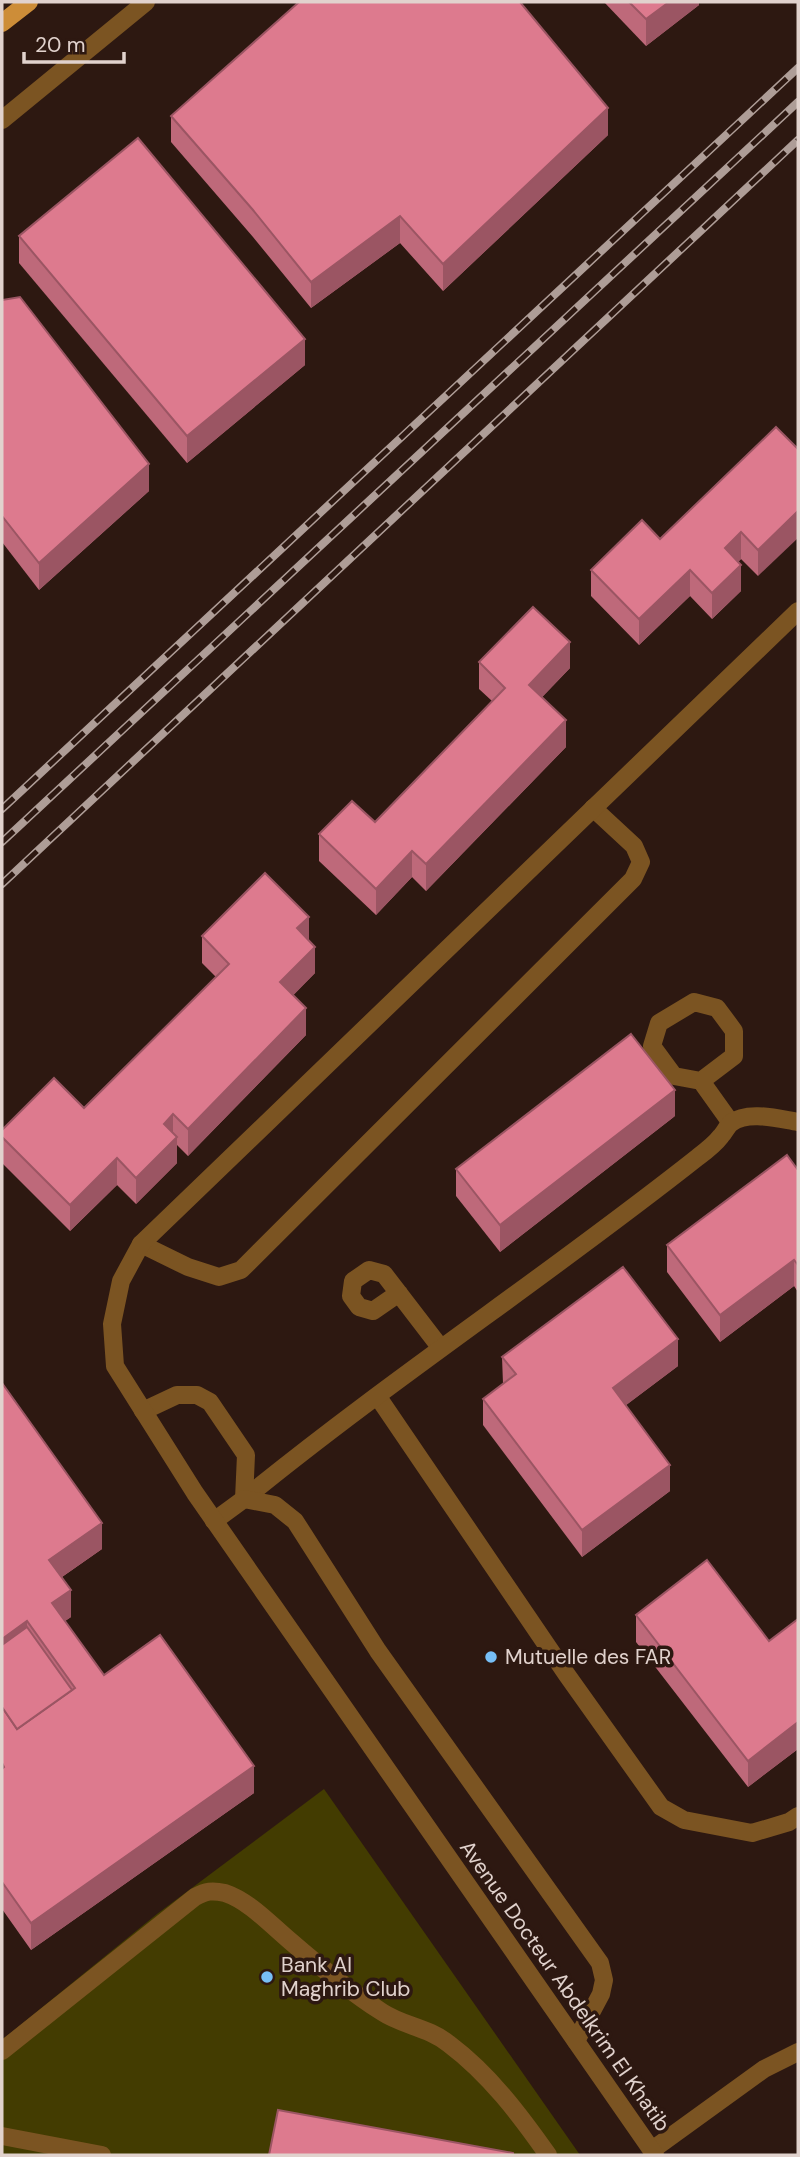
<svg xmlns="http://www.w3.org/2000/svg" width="800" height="2157" font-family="'DM Sans',sans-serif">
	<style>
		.pitch { fill: #433c01 }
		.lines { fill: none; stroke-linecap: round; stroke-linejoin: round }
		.minor { stroke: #7b5422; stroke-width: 18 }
		.major { stroke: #cd8d38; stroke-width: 18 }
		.rail-casing { stroke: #ae9d97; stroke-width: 8 }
		.rail { stroke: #2d1811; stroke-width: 5; stroke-dasharray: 16; stroke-linecap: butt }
		.wall { fill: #be697a }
		.shaded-wall { fill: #9b5563 }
		.building { fill: #dd7a8e; stroke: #9b5563; stroke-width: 2 }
		.poi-dot { fill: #77bff7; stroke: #2d1811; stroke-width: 2.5 }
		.labels { text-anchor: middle; stroke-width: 7; stroke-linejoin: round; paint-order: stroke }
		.poi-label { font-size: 21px; fill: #e1d2cd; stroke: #2d1811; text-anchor: start }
		.street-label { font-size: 21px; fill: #e1d2cd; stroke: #2d1811 }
	</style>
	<rect width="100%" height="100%" fill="#2d1811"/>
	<path class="pitch" d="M324,1789L580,2155H2V2040L157,1914Z"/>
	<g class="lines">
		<g class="minor">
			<path d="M2,120L146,2"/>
			<path d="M701,1081L734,1056V1031L717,1008L694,1002L659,1023L652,1046L674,1076L701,1081L731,1123"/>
			<path d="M141,1244L188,1267L219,1277L241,1270L633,879L641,862L634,846L593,808"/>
			<path d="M399,1293L373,1311L359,1307L351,1296L353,1281L369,1270L384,1274L440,1347"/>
			<path d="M378,1397L567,1675L661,1807L684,1820L752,1833L789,1822L798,1816"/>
			<path d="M143,1411L177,1395H197L210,1402L246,1455L244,1499C391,1379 549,1275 698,1157C706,1151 715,1144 721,1136C725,1132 727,1126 731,1123C748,1110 779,1119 798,1122"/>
			<path d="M214,1521L244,1499L275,1505L295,1521L378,1651L600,1963L604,1980L601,1994L576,2041"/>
			<path d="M2,2051L195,1897C206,1891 212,1890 225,1893C249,1901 270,1924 289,1940C319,1966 349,1991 382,2012C403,2026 428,2027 449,2044C489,2074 520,2115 548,2155"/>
			<path d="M2,2136L102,2155"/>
			<path d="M652,2150L764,2069L798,2052"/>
			<path d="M655,2155L195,1493L115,1366L112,1324L121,1281L141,1244L798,611"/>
		</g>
		<path class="major" d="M2,23L29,2"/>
		<defs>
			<g id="rail">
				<path d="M2,809L798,68"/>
				<path d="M2,842L798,102"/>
				<path d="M2,884L798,140"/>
			</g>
		</defs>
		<use href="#rail" class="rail-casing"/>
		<use href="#rail" class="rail"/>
	</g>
	<g class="wall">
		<path d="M604,2H699V5L646,46Z"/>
		<path d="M171,116L608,135L443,291L400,243L311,308L253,237L171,142Z"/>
		<path d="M19,236L305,365L187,463L19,263Z"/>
		<path d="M2,300L149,491L39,590L2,542Z"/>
		<path d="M776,427L758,576L741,559L738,562L741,591L712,619L690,596L639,645L591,596V570L660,539Z"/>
		<path d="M479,662L570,668L542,697L566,747L426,891L412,877L376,915L319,861V834L375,822L492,701L479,689Z"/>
		<path d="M202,936L309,940L315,973L293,995L306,1035L188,1156L177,1145V1163L136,1204L117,1185L70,1231L2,1163V1130L84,1108L216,977L202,963Z"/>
		<path d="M675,1116L500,1252L456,1196V1169Z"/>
		<path d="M798,1170V1292L794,1286L720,1342L667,1272V1245Z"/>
		<path d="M502,1357L678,1366L626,1405L670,1491L582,1557L483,1425V1399L503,1384Z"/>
		<path d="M2,1383L102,1549L62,1577L71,1617L65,1621L104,1675L254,1793L31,1950L2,1909Z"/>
		<path d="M636,1615L769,1641L798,1619V1749L748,1787L636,1642Z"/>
	</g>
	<g class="shaded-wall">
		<path d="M669,2H699V5L646,46V19Z"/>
		<path d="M608,108V135L443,291V264Z"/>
		<path d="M400,216V243L311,308V282Z"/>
		<path d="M305,339V365L187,463V436Z"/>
		<path d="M149,464V491L39,590V563Z"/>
		<path d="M798,511V538L758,576V550Z"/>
		<path d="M741,532V559L725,574V548Z"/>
		<path d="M741,565V591L712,619V593Z"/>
		<path d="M690,570V596L639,645V619Z"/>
		<path d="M570,642V668L529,711V685Z"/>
		<path d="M566,720V747L426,891V864Z"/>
		<path d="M412,851V877L376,915V889Z"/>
		<path d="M309,917V943L297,928Z"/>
		<path d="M315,947V973L280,1009V982Z"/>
		<path d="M306,1008V1035L188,1156V1129Z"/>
		<path d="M675,1090V1116L500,1252V1225Z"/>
		<path d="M173,1114V1141L164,1124Z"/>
		<path d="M177,1137V1163L136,1204V1178Z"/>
		<path d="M117,1158V1185L70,1231V1205Z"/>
		<path d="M794,1260V1286L720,1342V1315Z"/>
		<path d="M678,1339V1366L613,1415V1388Z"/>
		<path d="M670,1465V1491L582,1557V1530Z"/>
		<path d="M102,1523V1549L49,1586V1560Z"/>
		<path d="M71,1590V1617L52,1630V1603Z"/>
		<path d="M27,1621V1648L2,1666V1639Z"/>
		<path d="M798,1722V1749L748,1787V1761Z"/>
		<path d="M254,1766V1793L31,1950V1923Z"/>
	</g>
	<g class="building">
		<path d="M299,2H520L608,108L443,264L400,216L311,282L253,210L171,116Z"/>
		<path d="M629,2H669L646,19Z"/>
		<path d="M138,138L305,339L187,436L19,236Z"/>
		<path d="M20,297L149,464L39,563L2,516V300Z"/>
		<path d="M776,427L798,449V511L758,550L741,532L725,548L741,565L712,593L690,570L639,619L591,570L642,520L660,539Z"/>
		<path d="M533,607L570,642L529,685L566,720L426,864L412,851L376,889L319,834L352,801L375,822L505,688L479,662Z"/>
		<path d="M265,873L309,917L297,928L315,947L280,982L306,1008L188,1129L173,1114L164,1124L177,1137L136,1178L117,1158L70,1205L2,1137V1130L54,1078L84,1108L229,964L202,936Z"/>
		<path d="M631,1034L675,1090L500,1225L456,1169Z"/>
		<path d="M787,1155L798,1170V1265L794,1260L720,1315L667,1245Z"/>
		<path d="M623,1267L678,1339L613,1388L670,1465L582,1530L483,1399L516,1374L502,1357Z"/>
		<path d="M2,1383L102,1523L49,1560L71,1590L52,1603L104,1675L160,1635L254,1766L31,1923L2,1882V1769L4,1767L2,1763V1707L17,1729L75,1688L27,1621L2,1639Z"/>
		<path d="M707,1560L769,1641L798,1619V1722L748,1761L636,1615Z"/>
		<path d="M27,1627L72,1690L17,1729L2,1707V1645Z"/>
		<path d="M278,2110L513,2153V2155H269Z"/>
	</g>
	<g class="poi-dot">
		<circle cx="491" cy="1657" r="7"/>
		<circle cx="267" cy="1977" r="7"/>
	</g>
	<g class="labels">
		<g class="poi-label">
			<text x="505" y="1664">Mutuelle des FAR</text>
			<text x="281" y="1972">Bank Al<tspan x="281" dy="24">Maghrib Club</tspan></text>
		</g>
		<g class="street-label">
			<text transform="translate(565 1986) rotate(55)" y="7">Avenue Docteur Abdelkrim El Khatib</text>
		</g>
	</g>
	<rect width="800" height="2157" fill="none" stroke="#e1d2cd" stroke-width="7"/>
	<path d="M24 52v10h100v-10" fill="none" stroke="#e1d2cd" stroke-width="3.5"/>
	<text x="35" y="52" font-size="21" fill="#e1d2cd" stroke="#2d1811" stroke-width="5" paint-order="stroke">20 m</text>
</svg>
